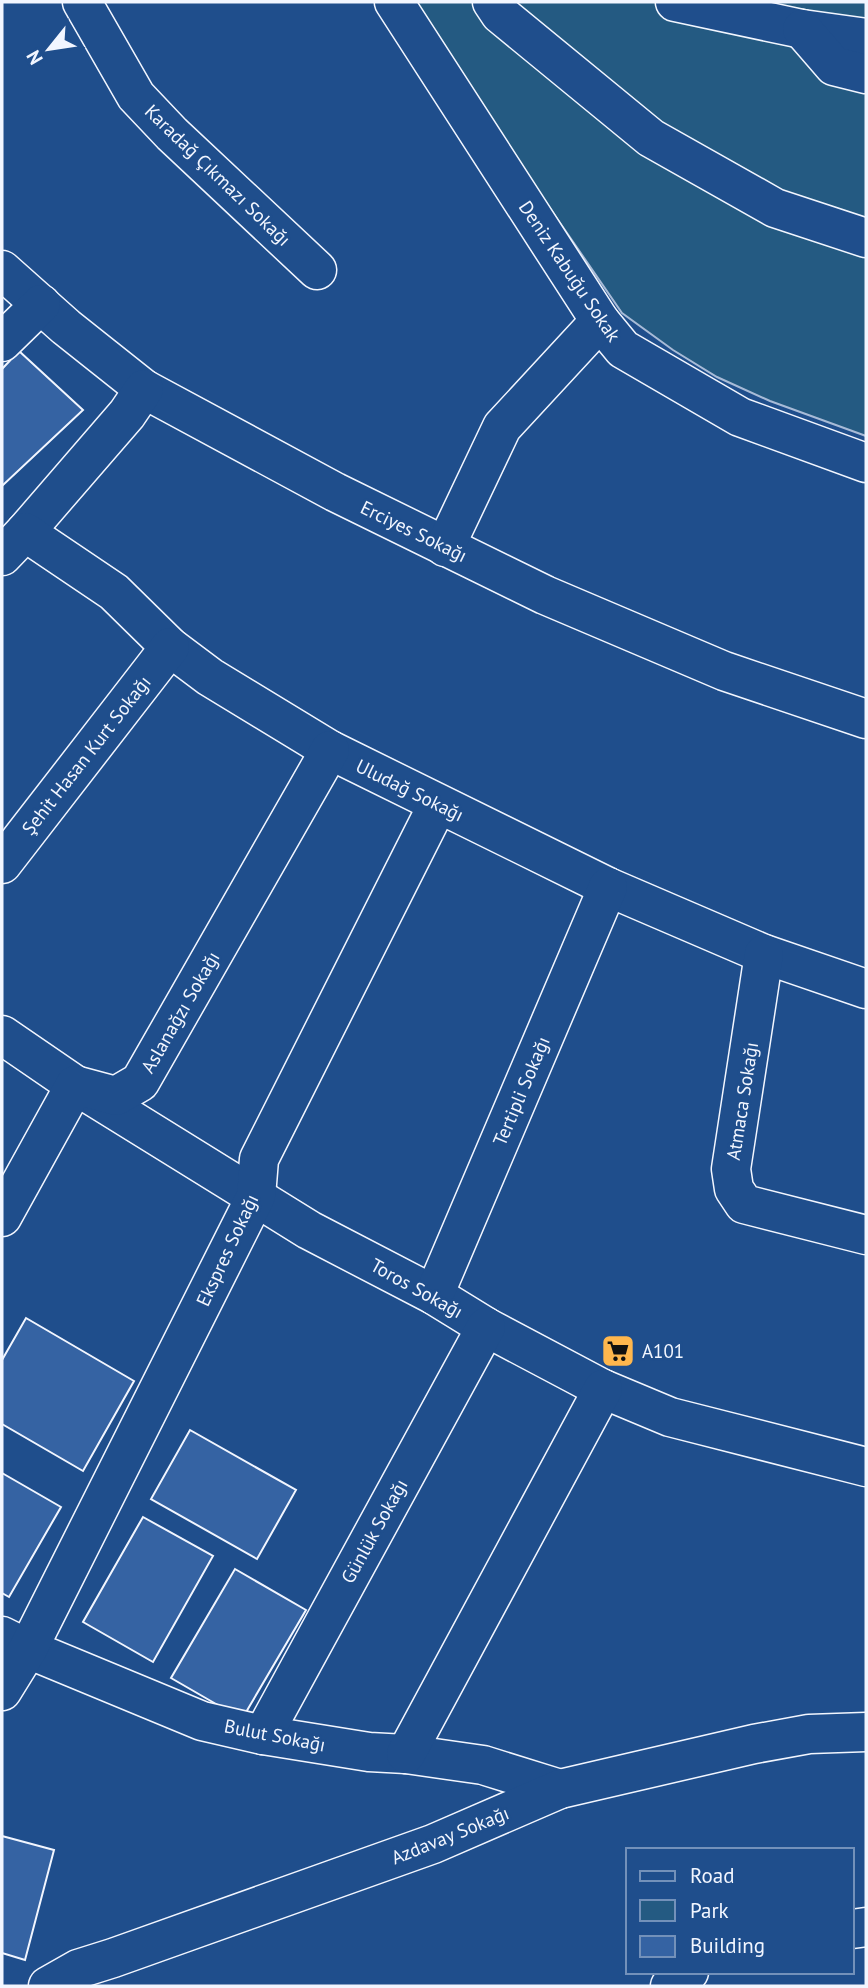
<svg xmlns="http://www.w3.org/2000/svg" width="868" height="1988" font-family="'PT Sans',sans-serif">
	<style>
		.green { fill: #245a82; stroke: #a8bbd7; stroke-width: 2 }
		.building { fill: #3563a3; stroke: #f2f6ff; stroke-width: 2 }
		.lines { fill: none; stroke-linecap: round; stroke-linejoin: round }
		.minor-casing { stroke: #f2f6ff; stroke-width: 41 }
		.minor { stroke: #1f4e8c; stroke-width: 38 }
		.labels { text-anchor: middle; stroke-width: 5; stroke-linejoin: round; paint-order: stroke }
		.street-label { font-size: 19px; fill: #f2f6ff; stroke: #1f4e8c }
		.poi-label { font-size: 19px; fill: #f2f6ff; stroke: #1f4e8c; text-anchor: start }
	</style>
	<rect width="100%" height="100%" fill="#1f4e8c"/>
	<path class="green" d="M414,2H866V436L770,401L717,377L673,350L622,313L536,188Z"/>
	<g class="building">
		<path d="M19,351L83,410L2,486V369Z"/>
		<path d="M26,1318L134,1381L83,1471L2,1424V1360Z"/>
		<path d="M190,1430L296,1490L257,1559L151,1499Z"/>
		<path d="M2,1473L61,1507L9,1597L2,1593Z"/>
		<path d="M143,1517L213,1556L153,1662L83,1622Z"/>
		<path d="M235,1569L306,1610L242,1719L171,1678Z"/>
		<path d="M2,1836L54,1850L25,1960L2,1953Z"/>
	</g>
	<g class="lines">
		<defs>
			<g id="minor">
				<path d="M82,2L136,96L172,134L317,270"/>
				<path d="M394,2L600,321L623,349L740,417L866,463"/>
				<path d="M492,2L500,14L651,138L775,208L866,238"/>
				<path d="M675,2L802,29L866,38"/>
				<path d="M802,29L834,66L866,74"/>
				<path d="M2,270L66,327L144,389L335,492L545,595L724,671L866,719"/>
				<path d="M2,342L41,304"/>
				<path d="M25,532L127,414L144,389"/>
				<path d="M445,547L502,427L600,321"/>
				<path d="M2,556L25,532L114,592L170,647L210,677L330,750L608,887L764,954L866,989"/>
				<path d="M2,864L170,647"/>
				<path d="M764,954L731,1169L734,1189L744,1204L866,1235"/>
				<path d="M2,1035L75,1085L309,1230L434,1295L486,1327L603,1389L670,1417L866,1467"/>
				<path d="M2,1217L75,1085L116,1096L140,1082L330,750"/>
				<path d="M434,1295L608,887"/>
				<path d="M2,1636L28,1649L202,1721L263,1735L369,1752L406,1754L483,1765L560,1789"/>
				<path d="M2,1691L28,1649L256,1196L259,1159L438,804"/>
				<path d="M263,1735L486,1327"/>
				<path d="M406,1754L603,1389"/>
				<path d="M852,1929L866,1927"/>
				<path d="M48,1986L78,1969L113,1958L433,1844L560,1789L754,1744L809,1734L866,1732"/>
				<path d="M670,1986L689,1972"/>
			</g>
		</defs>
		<use href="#minor" class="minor-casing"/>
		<use href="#minor" class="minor"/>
	</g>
	<defs>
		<symbol id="supermarket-square" viewBox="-11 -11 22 22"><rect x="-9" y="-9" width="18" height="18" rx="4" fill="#ffb74d" stroke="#1f4e8c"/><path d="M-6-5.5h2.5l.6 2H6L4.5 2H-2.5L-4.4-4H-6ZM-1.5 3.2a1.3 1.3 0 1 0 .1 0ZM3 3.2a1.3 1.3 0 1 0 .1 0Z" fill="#111"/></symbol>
	</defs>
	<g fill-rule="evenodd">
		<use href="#supermarket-square" x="599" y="1332" width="38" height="38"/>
	</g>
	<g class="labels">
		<g class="street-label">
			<text transform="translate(218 175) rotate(44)" y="7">Karadağ Çıkmazı Sokağı</text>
			<text transform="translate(570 271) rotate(56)" y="7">Deniz Kabuğu Sokak</text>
			<text transform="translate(414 531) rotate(26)" y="7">Erciyes Sokağı</text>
			<text transform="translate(86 755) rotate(-52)" y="7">Şehit Hasan Kurt Sokağı</text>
			<text transform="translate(410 790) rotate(26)" y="7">Uludağ Sokağı</text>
			<text transform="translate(180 1012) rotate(-60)" y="7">Aslanağzı Sokağı</text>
			<text transform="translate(521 1091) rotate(-67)" y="7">Tertipli Sokağı</text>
			<text transform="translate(742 1101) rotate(-81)" y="7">Atmaca Sokağı</text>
			<text transform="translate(227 1250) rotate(-65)" y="7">Ekspres Sokağı</text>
			<text transform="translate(417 1288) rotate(29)" y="7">Toros Sokağı</text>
			<text transform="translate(374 1531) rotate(-61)" y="7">Günlük Sokağı</text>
			<text transform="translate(275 1735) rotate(11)" y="7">Bulut Sokağı</text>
			<text transform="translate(450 1835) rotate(-22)" y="7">Azdavay Sokağı</text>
		</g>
		<g class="poi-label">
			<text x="642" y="1358">A101</text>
		</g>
	</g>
	<rect width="868" height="1988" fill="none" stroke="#f2f6ff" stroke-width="7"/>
	<rect x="626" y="1848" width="228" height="126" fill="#1f4e8c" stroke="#7391ba" stroke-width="2"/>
	<rect x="640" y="1871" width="35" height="10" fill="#1f4e8c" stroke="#7391ba" stroke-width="2"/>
	<text x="690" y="1883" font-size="21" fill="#f2f6ff">Road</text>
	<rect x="640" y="1900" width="35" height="21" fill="#245a82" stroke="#7391ba" stroke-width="2"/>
	<text x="690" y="1918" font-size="21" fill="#f2f6ff">Park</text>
	<rect x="640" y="1936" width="35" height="21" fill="#3563a3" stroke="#7391ba" stroke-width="2"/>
	<text x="690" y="1953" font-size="21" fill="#f2f6ff">Building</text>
	<g transform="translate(49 49) rotate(240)" stroke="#1f4e8c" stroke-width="5" paint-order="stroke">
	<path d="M0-5L12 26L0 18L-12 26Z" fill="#f2f6ff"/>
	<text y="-10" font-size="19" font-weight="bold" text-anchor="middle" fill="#f2f6ff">N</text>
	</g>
</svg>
